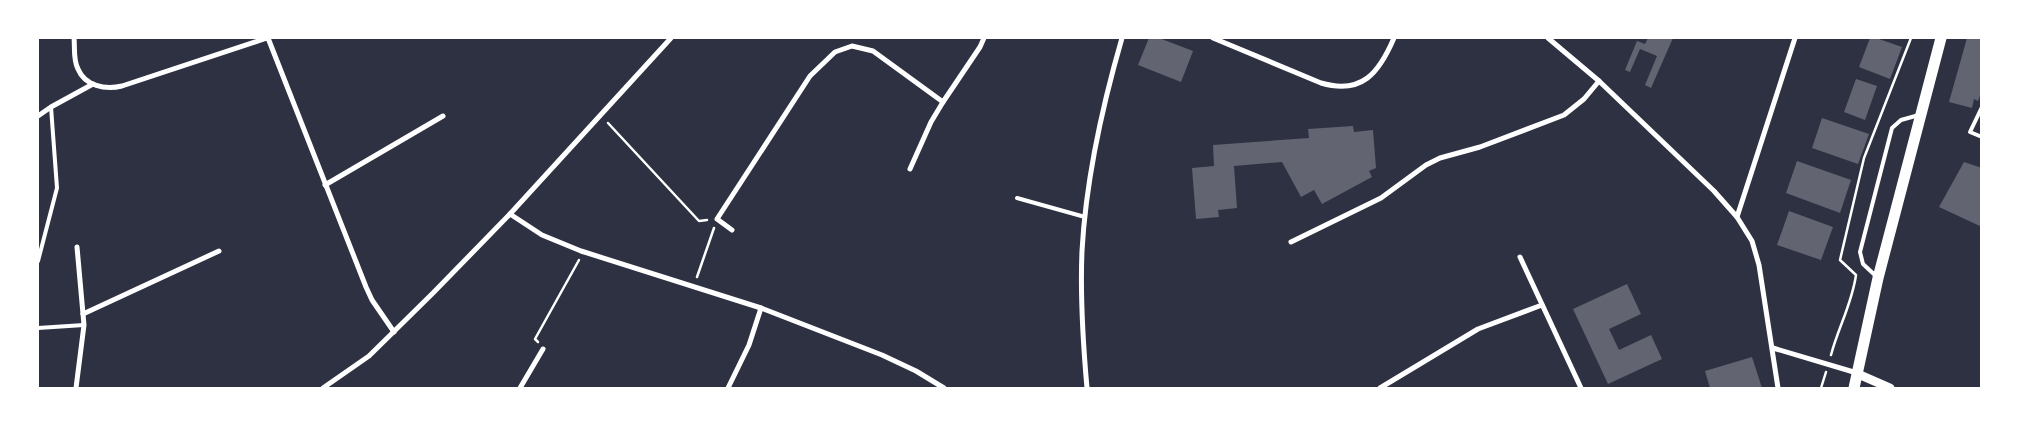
<svg xmlns="http://www.w3.org/2000/svg" width="2019" height="426" font-family="'DM Sans',sans-serif">
	<style>
		.building { fill: #626471 }
		.lines { fill: none; stroke-linecap: round; stroke-linejoin: round }
		.path { stroke: #fff; stroke-width: 2.5 }
		.service { stroke: #fff; stroke-width: 4 }
		.minor { stroke: #fff; stroke-width: 5 }
		.tertiary { stroke: #fff; stroke-width: 9 }
		.primary { stroke: #fff; stroke-width: 11 }
	</style>
	<rect width="100%" height="100%" fill="#2d3142"/>
	<g class="building">
		<path d="M1149,38H1159L1193,51L1181,82L1138,65Z"/>
		<path d="M1648,38H1673L1651,88L1645,85L1657,56L1640,49L1630,72L1625,70L1637,41L1645,44Z"/>
		<path d="M1870,38H1876L1902,47L1890,79L1859,67Z"/>
		<path d="M1967,38H1982V90L1978,101L1974,99L1972,108L1949,102Z"/>
		<path d="M1856,79L1877,86L1865,120L1844,112Z"/>
		<path d="M1822,118L1869,134L1858,164L1812,148Z"/>
		<path d="M1353,126L1354,132L1373,130L1376,168L1369,171L1372,177L1322,204L1314,190L1301,197L1282,162L1234,166L1237,208L1218,210L1219,217L1196,219L1192,168L1214,166L1213,145L1309,138L1308,129Z"/>
		<path d="M1797,161L1851,180L1840,213L1786,193Z"/>
		<path d="M1964,162L1982,168V227L1939,207Z"/>
		<path d="M1789,211L1833,227L1821,260L1777,245Z"/>
		<path d="M1627,284L1641,314L1609,329L1619,350L1651,335L1662,359L1608,384L1573,309Z"/>
		<path d="M1752,357L1762,388H1710L1705,371Z"/>
	</g>
	<g class="lines">
		<g class="path">
			<path d="M608,123L699,221L707,220"/>
			<path d="M697,277L714,228"/>
			<path d="M538,342L535,339L579,260"/>
			<path d="M1831,355C1838,328 1852,304 1856,275L1840,260L1864,158L1911,38"/>
			<path d="M1821,388L1826,372"/>
		</g>
		<g class="service">
			<path d="M1982,107L1970,132L1982,137"/>
			<path d="M1017,198L1085,217"/>
			<path d="M38,261L57,188L51,107"/>
			<path d="M1877,277L1863,264L1860,252L1892,128L1901,120L1919,115"/>
			<path d="M38,328L84,325"/>
		</g>
		<g class="minor">
			<path d="M74,38C75,47 73,60 78,69C85,86 105,90 122,86L267,38"/>
			<path d="M268,38L366,287L372,300L394,332"/>
			<path d="M1213,38L1321,83C1362,95 1379,73 1394,38"/>
			<path d="M1548,38L1599,81L1714,191L1737,217L1752,241L1759,265L1778,388"/>
			<path d="M38,116L51,107L93,84"/>
			<path d="M910,169L931,122L943,102L980,47L984,38"/>
			<path d="M325,185L443,116"/>
			<path d="M510,214L542,235L581,251L761,308L882,355L916,371L944,388"/>
			<path d="M1737,217L1795,38"/>
			<path d="M732,230L717,219L810,76L835,52L852,46L873,51L943,102"/>
			<path d="M1291,242L1381,198L1426,165L1440,158L1480,147L1564,115L1584,99L1599,81"/>
			<path d="M1520,257L1581,388"/>
			<path d="M83,314L219,251"/>
			<path d="M1773,348L1857,373"/>
			<path d="M76,388L84,325L77,247"/>
			<path d="M323,388L369,356L433,293L510,214L671,38"/>
			<path d="M520,388L543,349"/>
			<path d="M728,388L749,345L761,308"/>
			<path d="M1087,388C1083,343 1080,297 1082,251C1086,178 1102,107 1122,38"/>
			<path d="M1380,388L1478,329L1542,305"/>
		</g>
		<path class="tertiary" d="M1858,374L1890,388"/>
		<path class="primary" d="M1854,388L1878,278L1941,38"/>
	</g>
	<rect width="2019" height="426" fill="none" stroke="#ffffff" stroke-width="78"/>
</svg>
